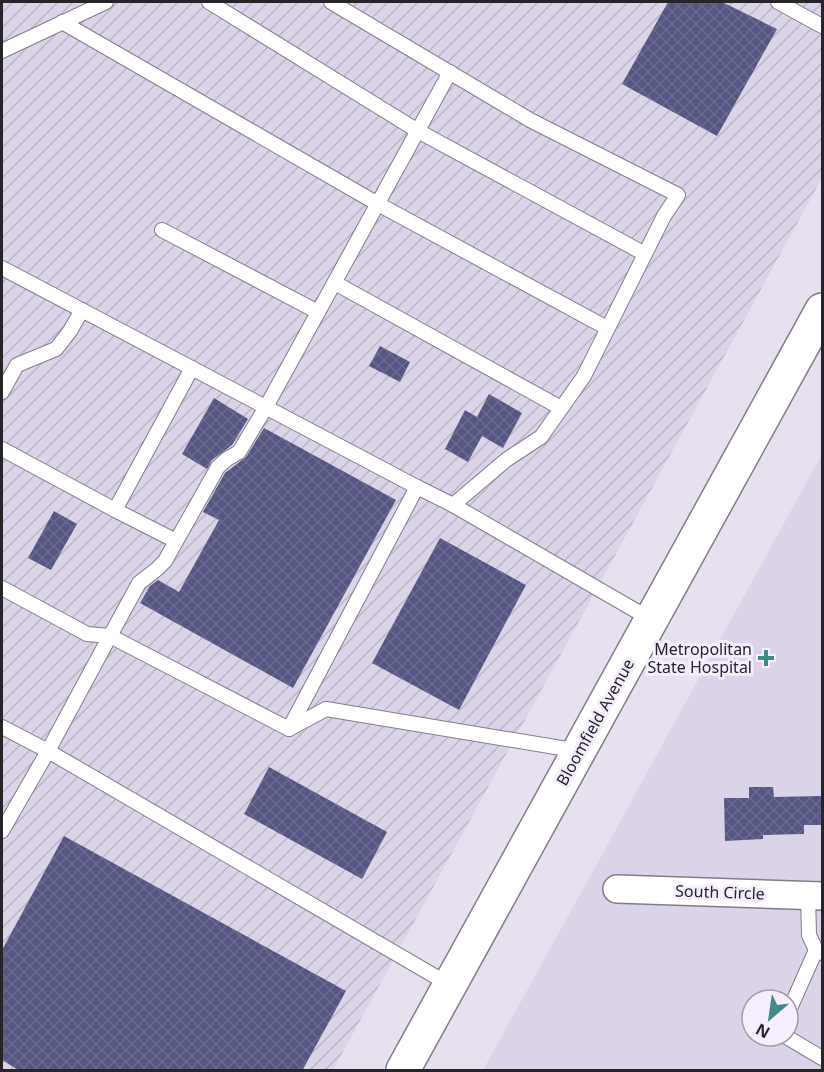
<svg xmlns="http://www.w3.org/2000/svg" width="824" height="1072" font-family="'Noto Sans',sans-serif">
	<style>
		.built { fill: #dbd3e8; fill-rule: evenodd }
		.industrial { fill: url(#industrial-furrows) }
		.building { fill: url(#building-cross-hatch) }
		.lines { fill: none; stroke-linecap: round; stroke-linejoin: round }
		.lane-casing { stroke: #827c89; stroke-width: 16 }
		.street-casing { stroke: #827c89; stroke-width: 30 }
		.secondary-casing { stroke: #827c89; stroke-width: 36 }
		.lane { stroke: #fff; stroke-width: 14 }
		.street { stroke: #fff; stroke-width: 27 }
		.secondary { stroke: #fff; stroke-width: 33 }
		.poi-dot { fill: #428a87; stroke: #f4eefd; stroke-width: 2 }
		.labels { text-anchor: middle; stroke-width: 6; stroke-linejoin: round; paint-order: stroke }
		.poi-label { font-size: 16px; fill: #262429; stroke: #f4eefd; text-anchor: end }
		.street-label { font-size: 16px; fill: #262429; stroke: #f4eefd }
	</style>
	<defs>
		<pattern id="industrial-furrows" width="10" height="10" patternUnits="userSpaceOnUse" patternTransform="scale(1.5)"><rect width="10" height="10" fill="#dbd3e8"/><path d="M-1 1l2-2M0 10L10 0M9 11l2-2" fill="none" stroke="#bcb5c7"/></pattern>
		<pattern id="building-cross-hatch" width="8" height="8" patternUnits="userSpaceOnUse" patternTransform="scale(1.5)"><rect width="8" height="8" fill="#555682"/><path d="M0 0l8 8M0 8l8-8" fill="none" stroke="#6a6b8e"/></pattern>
	</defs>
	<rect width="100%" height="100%" fill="#e7e1ef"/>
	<path class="built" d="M822,454V1070H483L598,862ZM752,1000H788V1036H752Z"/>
	<path class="industrial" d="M2,2H822V178L333,1070H2Z"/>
	<g class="building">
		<path d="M668,2H722L777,29L717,136L622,84Z"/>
		<path d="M380,346L410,362L400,382L369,366Z"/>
		<path d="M489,394L522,413L503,448L482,436L468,462L445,449L465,410L477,417Z"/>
		<path d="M214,398L248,419L232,445L212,460L207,469L182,454Z"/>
		<path d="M264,428L396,500L293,688L140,603L150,586L158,580L179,592L219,520L203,512L225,473L246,457Z"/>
		<path d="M54,511L77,524L51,570L28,558Z"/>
		<path d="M440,538L526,585L459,710L372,663Z"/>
		<path d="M269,767L387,832L362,879L244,814Z"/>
		<path d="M749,787H773L774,797L822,796V825H804V834L763,835V839L725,841L724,798H749Z"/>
		<path d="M64,836L346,991L302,1071H20L2,1060V950Z"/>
	</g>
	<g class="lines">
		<defs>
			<g id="lane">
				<path d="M209,2L418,131L645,254"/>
				<path d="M331,2L530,120L678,195L664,216L584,376L541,437L506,460L453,505"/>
				<path d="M778,2L822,26"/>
				<path d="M62,22L378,204L607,328"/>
				<path d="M2,51L106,2"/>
				<path d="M162,230L318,312"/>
				<path d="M2,268L417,487"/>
				<path d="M335,283L561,408"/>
				<path d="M2,392L17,365L56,349L70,331L82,310"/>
				<path d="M2,449L115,510"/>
				<path d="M176,541L115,510L192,368"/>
				<path d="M2,588L87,634L110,636L139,583L157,569L165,561L218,467L227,459L239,452L266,407L450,72"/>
				<path d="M2,727L48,751L110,636L289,729L326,709L579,751"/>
				<path d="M289,729L417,487L453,505L652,620"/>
				<path d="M2,831L48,751L450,985"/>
				<path d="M808,895L809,935L816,950L822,953"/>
				<path d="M788,1013L816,950"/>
				<path d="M785,1036L822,1058"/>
			</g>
			<path id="street" d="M617,889L822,896"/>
			<path id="secondary" d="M403,1070L822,310"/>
		</defs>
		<use href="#lane" class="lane-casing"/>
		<use href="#street" class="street-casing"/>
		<use href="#secondary" class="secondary-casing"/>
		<use href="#lane" class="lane"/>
		<use href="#street" class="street"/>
		<use href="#secondary" class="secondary"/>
	</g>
	<path class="poi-dot" d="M763 649h6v6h6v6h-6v6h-6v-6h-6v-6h6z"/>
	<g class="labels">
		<g class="poi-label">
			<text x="752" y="655">Metropolitan<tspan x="752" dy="18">State Hospital</tspan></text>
		</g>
		<g class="street-label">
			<text transform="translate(595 722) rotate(-61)" y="6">Bloomfield Avenue</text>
			<text transform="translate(720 892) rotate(2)" y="6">South Circle</text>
		</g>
	</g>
	<rect width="824" height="1072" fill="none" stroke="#262429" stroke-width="6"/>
	<g transform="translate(770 1018) rotate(209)"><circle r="28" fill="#f4eefd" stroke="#a29da8" stroke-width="1.5"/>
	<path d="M0-4.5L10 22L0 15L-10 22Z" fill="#428a87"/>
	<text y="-9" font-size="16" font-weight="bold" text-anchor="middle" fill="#262429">N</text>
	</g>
</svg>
